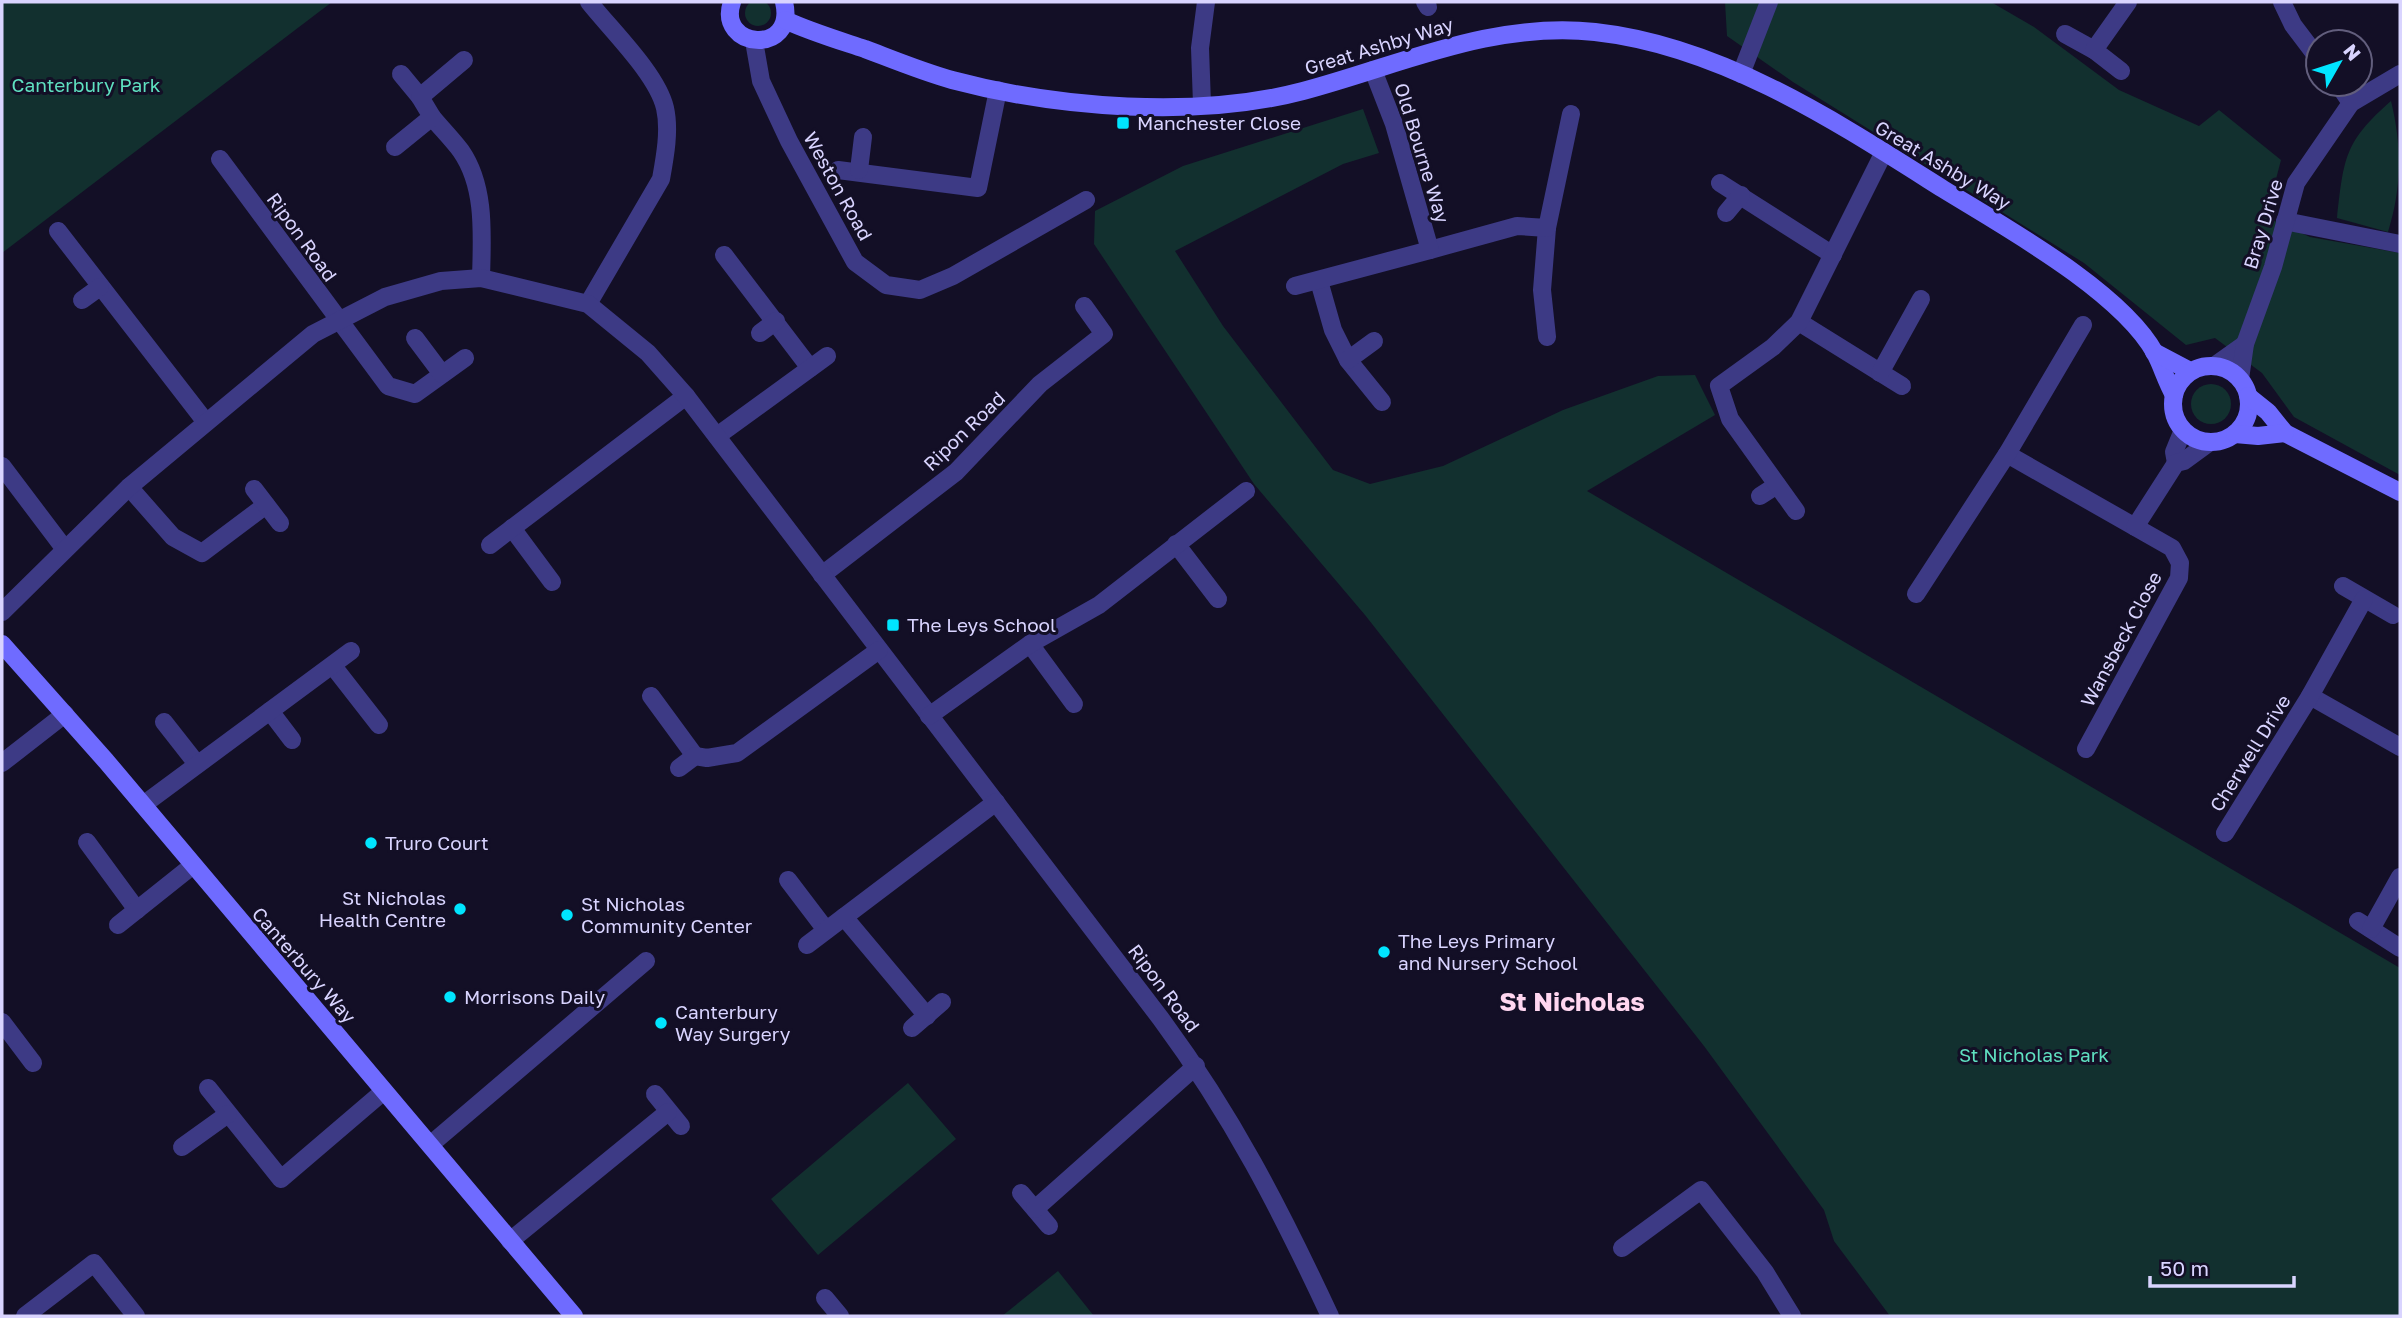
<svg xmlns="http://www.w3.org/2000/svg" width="2402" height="1318" font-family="'Golos Text',sans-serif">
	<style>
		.green { fill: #12302f }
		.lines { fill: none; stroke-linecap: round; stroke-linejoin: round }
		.street { stroke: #3d3a85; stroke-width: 18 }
		.secondary { stroke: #6f6bff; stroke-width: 18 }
		.poi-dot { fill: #00e5ff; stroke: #130f26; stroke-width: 2.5 }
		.labels { text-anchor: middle; stroke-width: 6; stroke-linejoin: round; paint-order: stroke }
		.street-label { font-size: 19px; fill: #d9d4ff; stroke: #130f26 }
		.park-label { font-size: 19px; fill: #5fe0c0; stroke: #130f26 }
		.poi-label { font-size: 19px; fill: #d9d4ff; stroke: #130f26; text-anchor: start }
		.district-label { font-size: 26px; font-weight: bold; fill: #ffd6f0; stroke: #130f26 }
	</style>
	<rect width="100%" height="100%" fill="#130f26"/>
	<g class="green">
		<circle cx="758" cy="13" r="13"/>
		<path d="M2,2H332L2,253Z"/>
		<path d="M1725,2H1991L2034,27L2119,90L2199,126L2219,110L2281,160L2266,217L2310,237L2400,253V475L2294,417L2262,373L2215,338L2186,345L2084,263L1793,82L1727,36Z"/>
		<path d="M2391,101C2402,146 2402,188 2388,232L2337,218C2344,158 2344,142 2391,101Z"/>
		<path d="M1363,109L1379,153L1343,164L1175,251L1223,326L1333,470L1370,484L1443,466L1563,410L1658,376L1695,375L1715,415L1587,491L2400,968V1316H1890L1834,1241L1824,1210L1704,1046L1365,615L1254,484L1094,244L1095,211L1183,166Z"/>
		<circle cx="2211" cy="404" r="20"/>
		<path d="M908,1083L956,1139L818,1255L771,1199Z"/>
		<path d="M1058,1271L1094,1316H1002Z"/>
	</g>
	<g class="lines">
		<g class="street">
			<path d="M1425,2L1428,7"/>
			<path d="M2282,2L2293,25L2318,58"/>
			<path d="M2065,34L2094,50"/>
			<path d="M754,41L761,81L789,141L855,262L886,285L920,290L953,276L1086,200"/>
			<path d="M2121,71L2094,50L2128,2"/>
			<path d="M401,74L420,97"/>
			<path d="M1741,74L1769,2"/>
			<path d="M2338,84L2351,103"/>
			<path d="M1202,104L1200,48L1206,2"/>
			<path d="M432,117C441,128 452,139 461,151C486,187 482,236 481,278"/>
			<path d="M395,147L432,117L420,97L464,60"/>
			<path d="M220,159L388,386L415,394L465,358"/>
			<path d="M838,170L978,188L998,90"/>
			<path d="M859,170L863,137"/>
			<path d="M1720,183L1833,255"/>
			<path d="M1726,213L1741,195"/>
			<path d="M2285,221L2400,244"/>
			<path d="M1547,228L1542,290L1547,337"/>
			<path d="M58,231L205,421"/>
			<path d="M1430,250L1517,226L1547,228L1571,114"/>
			<path d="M724,255L810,368"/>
			<path d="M1319,281L1333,330L1348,360L1382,402"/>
			<path d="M1295,286L1430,250L1394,124L1373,70"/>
			<path d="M82,300L100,287"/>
			<path d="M588,304L661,179C665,157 670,130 665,108C657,74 611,30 589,2"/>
			<path d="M1799,322L1902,386"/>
			<path d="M760,333L776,321"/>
			<path d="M415,338L442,374"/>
			<path d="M1348,360L1374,341"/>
			<path d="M2214,366L2245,344"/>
			<path d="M1880,373L1921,299"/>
			<path d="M2240,379L2245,344L2273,267L2296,183L2351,103L2400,74"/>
			<path d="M717,436L827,356"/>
			<path d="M2007,454L2172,548L2180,563L2179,578L2086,749"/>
			<path d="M2176,463L2174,452L2183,430"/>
			<path d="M2,466L64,548"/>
			<path d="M129,487L173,537L202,553L266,505"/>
			<path d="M254,489L280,523"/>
			<path d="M1760,496L1777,485"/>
			<path d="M1796,511L1730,419L1719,386L1773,347L1799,322L1884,152"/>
			<path d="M2135,527L2176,463L2184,461L2210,442"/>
			<path d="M512,528L552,582"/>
			<path d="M1176,544L1218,599"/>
			<path d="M490,545L686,396"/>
			<path d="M822,575L956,472L1040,384L1104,334L1084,306"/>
			<path d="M2343,586L2393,615"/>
			<path d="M1916,594L2007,454L2083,325"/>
			<path d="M2,612L129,487L313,334L385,297L441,281L481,278L588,304L648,353L686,396L1161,1019C1232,1115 1280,1209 1330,1316"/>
			<path d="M1030,644L1074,704"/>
			<path d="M333,666L379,725"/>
			<path d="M651,696L695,756"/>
			<path d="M2310,696L2400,747"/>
			<path d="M270,711L292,740"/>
			<path d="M929,716L1030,644L1099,605L1246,491"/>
			<path d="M164,722L197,764"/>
			<path d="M2,763L65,714"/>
			<path d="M679,768L695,756L707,758L737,753L879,650"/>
			<path d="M143,805L351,651"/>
			<path d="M2225,833L2310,696L2364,599"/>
			<path d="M87,842L137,910"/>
			<path d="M788,880L826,930"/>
			<path d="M844,917L927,1016"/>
			<path d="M2358,921L2400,948"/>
			<path d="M118,925L192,866"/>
			<path d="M2371,929L2400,877"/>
			<path d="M807,945L996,802"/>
			<path d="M2,1022L33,1063"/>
			<path d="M912,1028L942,1002"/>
			<path d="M208,1088L281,1179L384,1091"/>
			<path d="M655,1094L681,1126"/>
			<path d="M430,1145L646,961"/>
			<path d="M182,1147L228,1114"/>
			<path d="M1021,1193L1049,1226"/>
			<path d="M1035,1209L1196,1066"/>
			<path d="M510,1241L668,1112"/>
			<path d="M1622,1248L1701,1190L1765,1272L1792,1316"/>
			<path d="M825,1298L840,1316"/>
			<path d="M25,1316L94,1263L136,1316"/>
		</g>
		<g class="secondary">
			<path d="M732,2C716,49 797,56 784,2"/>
			<path d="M785,20C811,32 838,40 865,49C894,60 923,72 952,80C1057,108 1197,119 1303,91C1401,65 1491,21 1595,32C1722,46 1837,122 1943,189C2003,226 2121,291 2155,353C2162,366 2166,381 2174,395"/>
			<path d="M2154,352L2190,371"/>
			<circle cx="2211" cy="404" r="38"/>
			<path d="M2248,396L2268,412L2285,433L2400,492"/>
			<path d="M2235,434L2258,436L2285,433"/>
			<path d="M2,644L106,761L574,1316"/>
		</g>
	</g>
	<g class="poi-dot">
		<rect x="1116" y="116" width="14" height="14" rx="3.5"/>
		<rect x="886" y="618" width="14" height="14" rx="3.5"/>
		<circle cx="371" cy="843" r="7"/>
		<circle cx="460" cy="909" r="7"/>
		<circle cx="567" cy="915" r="7"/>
		<circle cx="1384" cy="952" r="7"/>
		<circle cx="450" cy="997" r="7"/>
		<circle cx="661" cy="1023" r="7"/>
	</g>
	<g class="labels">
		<g class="street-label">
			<text transform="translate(1379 46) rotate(-17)" y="7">Great Ashby Way</text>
			<text transform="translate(1422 153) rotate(73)" y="7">Old Bourne Way</text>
			<text transform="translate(1943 165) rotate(31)" y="7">Great Ashby Way</text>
			<text transform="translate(838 186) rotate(61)" y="7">Weston Road</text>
			<text transform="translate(2263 224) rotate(-73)" y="7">Bray Drive</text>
			<text transform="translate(302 237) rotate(54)" y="7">Ripon Road</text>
			<text transform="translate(964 431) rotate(-44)" y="7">Ripon Road</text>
			<text transform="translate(2121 639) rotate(-62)" y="7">Wansbeck Close</text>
			<text transform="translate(2250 753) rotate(-58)" y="7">Cherwell Drive</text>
			<text transform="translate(304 965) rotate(49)" y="7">Canterbury Way</text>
			<text transform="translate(1164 988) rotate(53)" y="7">Ripon Road</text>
		</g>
		<g class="park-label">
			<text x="86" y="92">Canterbury Park</text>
			<text x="2034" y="1062">St Nicholas Park</text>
		</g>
		<g class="poi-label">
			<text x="1137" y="130">Manchester Close</text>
			<text x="907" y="632">The Leys School</text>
			<text x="385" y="850">Truro Court</text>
			<text x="446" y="905" text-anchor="end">St Nicholas<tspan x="446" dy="22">Health Centre</tspan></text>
			<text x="581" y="911">St Nicholas<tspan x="581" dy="22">Community Center</tspan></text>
			<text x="1398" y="948">The Leys Primary<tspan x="1398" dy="22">and Nursery School</tspan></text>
			<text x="464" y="1004">Morrisons Daily</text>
			<text x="675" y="1019">Canterbury<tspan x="675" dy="22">Way Surgery</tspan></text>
		</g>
		<g class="district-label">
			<text x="1572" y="1011">St Nicholas</text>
		</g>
	</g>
	<rect width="2402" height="1318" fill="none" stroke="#d9d4ff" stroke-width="7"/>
	<g transform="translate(2339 63) rotate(51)"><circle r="33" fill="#130f26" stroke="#625e7d" stroke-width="2"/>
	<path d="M0-5L12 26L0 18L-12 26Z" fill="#00e5ff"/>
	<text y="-10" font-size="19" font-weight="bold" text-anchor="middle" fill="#d9d4ff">N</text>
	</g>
	<path d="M2150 1276v10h144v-10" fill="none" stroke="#d9d4ff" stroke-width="3.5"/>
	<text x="2160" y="1276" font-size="21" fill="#d9d4ff" stroke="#130f26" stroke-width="5" paint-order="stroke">50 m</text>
</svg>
